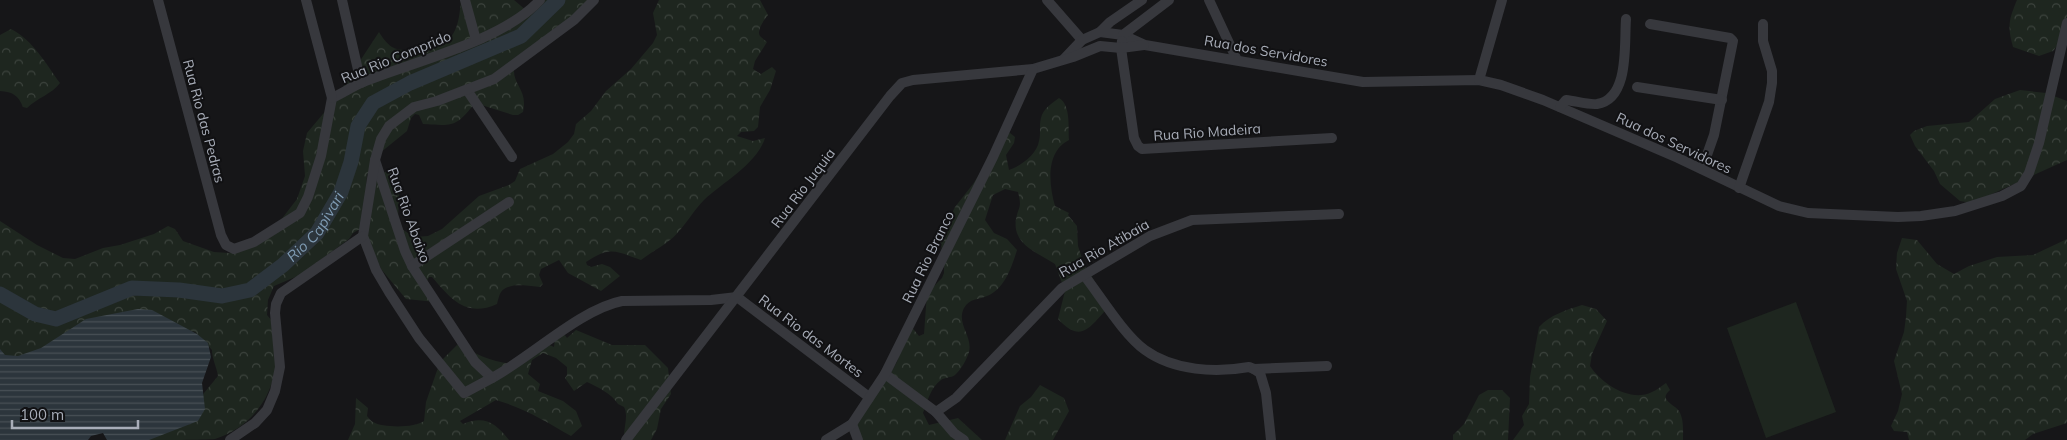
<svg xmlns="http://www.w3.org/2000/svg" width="2067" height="440" font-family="Mulish,sans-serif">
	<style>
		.forest { fill: url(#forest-crowns) }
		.garden { fill: #1e261f }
		.water { fill: url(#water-rules) }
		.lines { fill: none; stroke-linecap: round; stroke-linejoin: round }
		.river { stroke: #2c353c; stroke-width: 15 }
		.minor { stroke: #37383d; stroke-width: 10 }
		.labels { text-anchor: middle; stroke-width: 4; stroke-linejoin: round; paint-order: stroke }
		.street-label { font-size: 14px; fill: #a8adb8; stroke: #111113 }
		.water-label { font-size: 15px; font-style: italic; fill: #7f9bb3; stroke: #111113 }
	</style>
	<defs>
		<pattern id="forest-crowns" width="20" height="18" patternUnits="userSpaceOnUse" patternTransform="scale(1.25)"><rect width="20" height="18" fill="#1e261f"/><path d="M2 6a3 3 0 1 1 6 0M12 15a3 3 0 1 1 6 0" fill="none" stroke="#3c433d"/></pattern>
		<pattern id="water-rules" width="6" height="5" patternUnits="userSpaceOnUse" patternTransform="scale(1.25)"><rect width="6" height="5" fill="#2c353c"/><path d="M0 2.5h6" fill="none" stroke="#485056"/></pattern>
	</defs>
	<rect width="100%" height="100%" fill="#161618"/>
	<g class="forest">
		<path d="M461,0H514L527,11L539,0H592L514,69C513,86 528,90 523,112L518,115H513L475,103C456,127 454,126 423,124L419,115L415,114L411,118L407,131L375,157L367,175L366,190L379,175L389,170L400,177L398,218L403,230L415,237L428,236L442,229L479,196L509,185L515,181L520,169L553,154L568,142L574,134L576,124L591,111L606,91L631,69L653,43L657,35L653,13L659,0H760L768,15C764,20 755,32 761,37C763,39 765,40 767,42L755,61L753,69L761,74L772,67L776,71L770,90L760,107L758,127L754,131L741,132L737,136L753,141L765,138C757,164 722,183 704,200C695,209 688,221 680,230C670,243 654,250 641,260C615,251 610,246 586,262L587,265L591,267L602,264L610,267L620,276L601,291L568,273L559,260L541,269L539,275L543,284L540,287C530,286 508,282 501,292C499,295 498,300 497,304C466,318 451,299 432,277H429L427,281L436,302L406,299L381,269L365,234L360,229L353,233L349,239L300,275L274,286L268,300L267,315L272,321C271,330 274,334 276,343C277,349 277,356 276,362C273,398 250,428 215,439C204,440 160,440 145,440L197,408L204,393L218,376C217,368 212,359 212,350L195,332L182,329L18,371L0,351V221L37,245L63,258L75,259L103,248L120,245L154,234L168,226L175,229L183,241L214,252L230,253L243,251L277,225L297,199L305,176L303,151L307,133L333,102L379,32C382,37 387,44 392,47C405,55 445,47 453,34C459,25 460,10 461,0Z"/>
		<path d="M2017,0H2067V28L2061,41L2053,51L2039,56L2013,47C2007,26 2009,19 2017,0Z"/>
		<path d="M11,29C33,40 46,64 60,83C52,94 37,98 27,108L23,107C18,95 13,92 0,91V35Z"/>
		<path d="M2020,90L2046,93L2067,101V160L1972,203L1960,201L1940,184L1934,171L1915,146L1910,135L1914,131L1927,126L1969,122L1995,99Z"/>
		<path d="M1059,98C1071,105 1068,127 1069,140C1045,152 1049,185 1055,206L1069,213L1068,215L1077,226L1078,246L1084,264L1110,306C1091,324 1083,346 1058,319L1065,291L1055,264C1037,252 1012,245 1016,219C1019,205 1022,208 1018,192L1005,189L993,195L985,220L994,233L1007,239L1017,250C1012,266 1005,289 987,296C978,300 970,298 964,308C956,324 973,336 969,352C967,359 961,370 955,375C951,378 945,377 941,380C931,387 927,402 923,413L929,425L958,418L982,440H855L857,412L870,387L890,374L897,362L906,334L909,314L910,325L919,336L924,334L927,293L942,278L944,273V262L940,239L955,207L973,184L1005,134L1010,133L1015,137L1014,143L1006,155L1009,170C1021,166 1037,154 1039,141C1041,134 1039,125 1041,118C1043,109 1052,103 1059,98Z"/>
		<path d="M1902,238L1917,240L1937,264L1954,274L1969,266L1997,257L2033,255L2067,239V423L2033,434L2025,440H1909L1907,432L1894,431L1891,426L1898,411L1902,394L1894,361L1904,332L1906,317L1907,301L1896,269L1897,253Z"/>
		<path d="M1582,305L1596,309L1607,321L1592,354L1590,366C1601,383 1630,403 1652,392C1657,390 1661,386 1666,383L1670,390C1658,400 1674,404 1679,411C1684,419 1683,431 1683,440H1513L1524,425L1522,416L1529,404L1530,377L1539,327C1550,315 1566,310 1582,305Z"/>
		<path d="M556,330H561L567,338L576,330L612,345H645L668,368L671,394L661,409L657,429L651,440H624C623,429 629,416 624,407L618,404C612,394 598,387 587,382L574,391L565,378L567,375V367L556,358L543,353L532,360L528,374L540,384L538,391L563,401L576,411L582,426L571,436C547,422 524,408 496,400L460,421L463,424C484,415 496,423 509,440H348L355,424L356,398L368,408L367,416C369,418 371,421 373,422C383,428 415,428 424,421L426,402L440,362L459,343C475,355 491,361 511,364L545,343L554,347Z"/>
		<path d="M1040,385L1064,398L1069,411L1053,440H1005L1020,406L1031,397Z"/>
		<path d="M1488,390H1502L1510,398L1508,440H1453V435L1464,424L1479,395Z"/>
	</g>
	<path class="garden" d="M1796,302L1836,412L1766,438L1727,328Z"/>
	<path class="water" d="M138,309L152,310L197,334L208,343L211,357L202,383L205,409L198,421L149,440H107L103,433L91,436L88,440H0V349L5,355L18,356L41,348L86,319Z"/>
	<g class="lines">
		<path class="river" id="s1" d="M0,294L35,314L56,319L132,288L179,290L222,296L250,290L283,265L317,233L341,192L351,162L358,126L373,103L410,83L521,36L558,0"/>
		<g class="minor">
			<path d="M158,0L221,235L226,245L234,249L254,242L300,213L308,197L321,156L332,98C343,93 353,86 363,82C415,61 503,41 540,0"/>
			<path d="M306,0L332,98"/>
			<path d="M342,0L361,83"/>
			<path d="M465,0L476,40"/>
			<path d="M1047,0L1082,40"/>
			<path d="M1209,0L1237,60"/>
			<path d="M1650,24L1730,38L1733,41L1714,135L1702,169"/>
			<path d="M1100,32L1123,35L1145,45L1363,82L1479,80L1501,85L1543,100L1678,158L1779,206L1808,213L1898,217L1921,216L1955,211L2002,196L2021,186L2029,173L2039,143L2067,23"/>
			<path d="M1123,35L1169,0"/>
			<path d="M1122,41L1121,48L1134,138L1138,146L1142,149L1332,138"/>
			<path d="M1064,59L1082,40L1100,32L1110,22L1142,0"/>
			<path d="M1479,80L1502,0"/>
			<path d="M1637,87L1722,100"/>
			<path d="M467,90L512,157"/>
			<path d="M1560,107L1566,100C1576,101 1588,105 1597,104C1630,99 1624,43 1626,19"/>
			<path d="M375,160L405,251L412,266L475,362L492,378C531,357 581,309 622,301L711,300L737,297L869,397"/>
			<path d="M1739,188L1769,102L1772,83V71L1763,41V24"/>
			<path d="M412,266L509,202"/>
			<path d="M1084,275C1101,297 1124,335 1145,350C1174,371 1216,373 1249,367L1254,369L1327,366"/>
			<path d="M1254,369L1260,373L1266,393L1271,440"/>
			<path d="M885,374L936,412L956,398L1062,288L1150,236L1192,220L1339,214"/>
			<path d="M492,378L464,393L419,338L389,292L376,270L363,236L375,160L381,139L389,126L414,107L437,101L494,79L574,20L594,0"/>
			<path d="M936,412L954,433L964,440"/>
			<path d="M852,424L858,440"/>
			<path d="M230,440L255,423L267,410L275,391L280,367L275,313L276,304L281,293L363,236"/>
			<path d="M626,440L890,96L902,83L913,80L1033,69L1073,57L1100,46L1121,48L1144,45"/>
			<path d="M826,440L852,424L885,374L993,157L1033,69"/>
		</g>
	</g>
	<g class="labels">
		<g class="street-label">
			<text transform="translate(1266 51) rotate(10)" y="5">Rua dos Servidores</text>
			<text transform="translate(396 57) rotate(-22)" y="5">Rua Rio Comprido</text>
			<text transform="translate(204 121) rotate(75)" y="5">Rua Rio das Pedras</text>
			<text transform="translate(1207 132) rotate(-4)" y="5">Rua Rio Madeira</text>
			<text transform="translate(1674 143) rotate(25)" y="5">Rua dos Servidores</text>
			<text transform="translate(803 188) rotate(-53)" y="5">Rua Rio Juquia</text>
			<text transform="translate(409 215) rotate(70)" y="5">Rua Rio Abaixo</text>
			<text transform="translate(1104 248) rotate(-30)" y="5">Rua Rio Atibaia</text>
			<text transform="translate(928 257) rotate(-64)" y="5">Rua Rio Branco</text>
			<text transform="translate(811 336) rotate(37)" y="5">Rua Rio das Mortes</text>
		</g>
		<g class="water-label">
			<text dy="5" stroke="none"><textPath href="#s1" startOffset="355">Rio Capivari</textPath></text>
		</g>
	</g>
	<path d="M12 420v8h126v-8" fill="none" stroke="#a8adb8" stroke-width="2.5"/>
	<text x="20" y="420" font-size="15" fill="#a8adb8" stroke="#111113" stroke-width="4" paint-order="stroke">100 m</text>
</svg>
